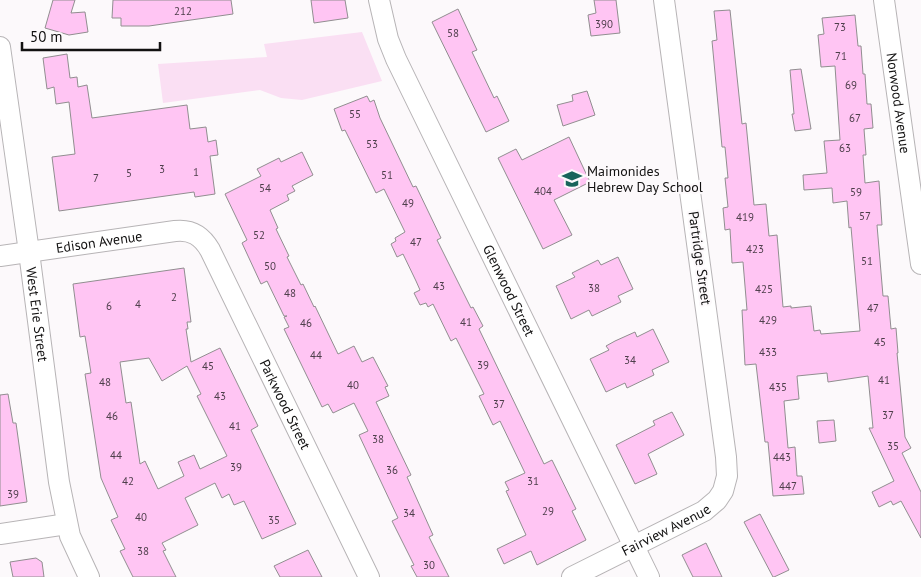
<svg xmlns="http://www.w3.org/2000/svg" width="921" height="577" font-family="'PT Sans',sans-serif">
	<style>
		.green { fill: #fadff3 }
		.building { fill: #ffc5f3; stroke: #918e90; fill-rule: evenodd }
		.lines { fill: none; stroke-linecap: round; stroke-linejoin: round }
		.street-casing { stroke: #b7b4b6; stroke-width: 22 }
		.street { stroke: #fff; stroke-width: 20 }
		.labels { text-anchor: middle; stroke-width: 4.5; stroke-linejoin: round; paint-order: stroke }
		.number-label { font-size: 11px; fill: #4d3e4a }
		.street-label { font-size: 14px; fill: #121111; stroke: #fcf9fb }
		.poi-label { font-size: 14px; fill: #121111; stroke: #fcf9fb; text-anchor: start }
	</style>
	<rect width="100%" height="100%" fill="#fcf9fb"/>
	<path class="green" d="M362,32L382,81L302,100L281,98L260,90L163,103L158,64L267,57L264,44Z"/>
	<g class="building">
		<path d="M53,0H75L71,13L85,12L88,32L69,35L45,28Z"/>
		<path d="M113,0H231L233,14L149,26H121V18H112Z"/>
		<path d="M311,0H345L348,18L314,23Z"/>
		<path d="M594,0H616L620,33L591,36L588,15L596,13Z"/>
		<path d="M458,9L477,50L472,52L494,98L497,96L509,121L486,132L432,22Z"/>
		<path d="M730,10L742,124L746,123L754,205L766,204L769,236L777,235L783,307L791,306V308L811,306L814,331L820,330L821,334L860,331L851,227L849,228L847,201L833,203L832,188L804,190L803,175L827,173L824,141L840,140L835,66L821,67L818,35L824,34L822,18L855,15L858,46H861L863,74H865L867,104H871L873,128L864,129L866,155H863L865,183L879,181L882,225H877L883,296H888L891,329L896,328L898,353H897L905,437L911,448L902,453L921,492V538L901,501L893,505L891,501L879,507L872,492L894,481L869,428H873L868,376L828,382L827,373L797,376L799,399L784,401L788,448L795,447L797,476H802L804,494L773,496L768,442H765L756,364L745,365L742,310H747L743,262L732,263L730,229L725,230L723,208L728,207L725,178H728L725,147H722L712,41L717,40L714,11Z"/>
		<path d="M67,54L70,78L77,77L78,87L87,85L92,118L187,105L190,129L206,127L208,142L216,140L218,155L210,156L215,194L195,197L194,192L59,211L52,157L75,154L69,102L56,104L54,87L47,89L43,58Z"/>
		<path d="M801,69L811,129L795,131L792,114H794L790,70Z"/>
		<path d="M587,91L595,115L563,126L557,105L573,101L572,95Z"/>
		<path d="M367,96L370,102L374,100L380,118L413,187L416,186L441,238L437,240L471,308L473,307L483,326L479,329L544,464L552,460L576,509L572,511L586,540L537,565L531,551L504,564L497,549L526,535L506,491L509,490L505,482L525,473L500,421L493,425L479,396L484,394L456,338L451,341L433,304L428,307L426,303L420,305L414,293L420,290L416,281L403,254L397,257L391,244L396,241L395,238L405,232L384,189L376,193L345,130L342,131L334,109Z"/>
		<path d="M569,137L590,182L554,200L572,235L543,249L498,158L516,149L522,160Z"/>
		<path d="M302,152L313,175L292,186L295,191L287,195L289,200L270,210L278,228L276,229L289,256L287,257L301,285L303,284L314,307L315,306L338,354L354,346L362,362L373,357L388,386L385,387L389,396L376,402L411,475L407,477L433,535L429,537L449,577H417L411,566L414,565L392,521L398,518L359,435L368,431L354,403L333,413L328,404L322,407L284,329L289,327L284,317L287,316H284L267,281L261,284L242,243L247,240L225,194L261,176L257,169L279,158L281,162Z"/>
		<path d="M618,257L633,289L618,296L621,302L592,316L589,310L571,319L556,286L575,277L572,273L598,260L601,265Z"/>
		<path d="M184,268L191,322H187L188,329H186L191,362L220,348L258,426L251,430L296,524L262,539L244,501L234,505L229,494L222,498L215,483L185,498L198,525L162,543L166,550L163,551L176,577H133L120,551L125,549L111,520L118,517L101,478L85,374L91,373L85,336L80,337L73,284ZM149,358L162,381L187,366L201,394L197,396L227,456L200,469L194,455L178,462L184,476L158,489L145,461L140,464L131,402L126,403L120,362Z"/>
		<path d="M653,329L669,362L652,370L654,375L627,388L625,383L606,392L590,359L609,350L606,346L615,341L635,332L637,337Z"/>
		<path d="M8,394L13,423H16L27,502L0,506V395Z"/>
		<path d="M672,412L684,435L648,454L657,474L635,484L616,445L655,425L653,421Z"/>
		<path d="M834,420L836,441L819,443L817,421Z"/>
		<path d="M760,514L789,570L774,577H773L744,522Z"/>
		<path d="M706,543L722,577H693L682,555Z"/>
		<path d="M308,550L322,577H280L274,566Z"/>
		<path d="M36,558L42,562L44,577H13L10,562Z"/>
	</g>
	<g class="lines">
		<defs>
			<g id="street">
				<path id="s1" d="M379,0L388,39L396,59L649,577"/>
				<path id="s2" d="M884,0L921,264"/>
				<path id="s3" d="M0,47L29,252L59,482L70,536L89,577"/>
				<path id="s4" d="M0,256L175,231C191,229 202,236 210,250L369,577"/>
				<path d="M0,534L67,524"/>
				<path id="s5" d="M572,577L704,511L717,500L723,491L727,476L726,457L664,0"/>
			</g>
		</defs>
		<use href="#street" class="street-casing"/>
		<use href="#street" class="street"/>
	</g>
	<defs>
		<symbol id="school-bare" viewBox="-9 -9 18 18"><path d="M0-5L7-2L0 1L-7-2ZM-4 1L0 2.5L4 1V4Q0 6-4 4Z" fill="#19645b" stroke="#fcf9fb" stroke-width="2.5" paint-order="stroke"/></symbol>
	</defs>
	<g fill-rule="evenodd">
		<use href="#school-bare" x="558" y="165" width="28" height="28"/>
	</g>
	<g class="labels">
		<g class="number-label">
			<text x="183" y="15">212</text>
			<text x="604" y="28">390</text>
			<text x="840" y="31">73</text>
			<text x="453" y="37">58</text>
			<text x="841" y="60">71</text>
			<text x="851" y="89">69</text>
			<text x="355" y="118">55</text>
			<text x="855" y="122">67</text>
			<text x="372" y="148">53</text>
			<text x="845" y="152">63</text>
			<text x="162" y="173">3</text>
			<text x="196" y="176">1</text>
			<text x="129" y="177">5</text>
			<text x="387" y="179">51</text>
			<text x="96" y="182">7</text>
			<text x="265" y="192">54</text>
			<text x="543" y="195">404</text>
			<text x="856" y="196">59</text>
			<text x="408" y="207">49</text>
			<text x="865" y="220">57</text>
			<text x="745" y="221">419</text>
			<text x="259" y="239">52</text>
			<text x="416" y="246">47</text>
			<text x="755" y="253">423</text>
			<text x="867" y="265">51</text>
			<text x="270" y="270">50</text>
			<text x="439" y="290">43</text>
			<text x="594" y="292">38</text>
			<text x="764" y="293">425</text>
			<text x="290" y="297">48</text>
			<text x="174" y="301">2</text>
			<text x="138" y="308">4</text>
			<text x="109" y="310">6</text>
			<text x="873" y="312">47</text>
			<text x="768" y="324">429</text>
			<text x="466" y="326">41</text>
			<text x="306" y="327">46</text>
			<text x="880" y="346">45</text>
			<text x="768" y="356">433</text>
			<text x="316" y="359">44</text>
			<text x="630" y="364">34</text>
			<text x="483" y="369">39</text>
			<text x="208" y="370">45</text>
			<text x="884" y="384">41</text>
			<text x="105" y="386">48</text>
			<text x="353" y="389">40</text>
			<text x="778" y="391">435</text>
			<text x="220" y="400">43</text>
			<text x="499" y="408">37</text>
			<text x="888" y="419">37</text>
			<text x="112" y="420">46</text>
			<text x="235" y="430">41</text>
			<text x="378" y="443">38</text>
			<text x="893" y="450">35</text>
			<text x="116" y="459">44</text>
			<text x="782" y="461">443</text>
			<text x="236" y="471">39</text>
			<text x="392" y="474">36</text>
			<text x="128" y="485">42</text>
			<text x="533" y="485">31</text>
			<text x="788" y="490">447</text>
			<text x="13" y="498">39</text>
			<text x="548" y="515">29</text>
			<text x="409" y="517">34</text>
			<text x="141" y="521">40</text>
			<text x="274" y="524">35</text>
			<text x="143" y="555">38</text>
			<text x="429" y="569">30</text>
		</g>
		<g class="street-label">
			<text dy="5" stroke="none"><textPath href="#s2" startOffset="104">Norwood Avenue</textPath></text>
			<text dy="5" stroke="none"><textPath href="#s4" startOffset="100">Edison Avenue</textPath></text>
			<text transform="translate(700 258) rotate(82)" y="5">Partridge Street</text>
			<text dy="5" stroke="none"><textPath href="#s1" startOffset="319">Glenwood Street</textPath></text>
			<text dy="5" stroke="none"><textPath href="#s3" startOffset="270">West Erie Street</textPath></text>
			<text dy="5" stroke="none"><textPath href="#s4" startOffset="391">Parkwood Street</textPath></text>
			<text dy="5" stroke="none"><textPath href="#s5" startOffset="105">Fairview Avenue</textPath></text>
		</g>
		<g class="poi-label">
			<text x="587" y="176">Maimonides<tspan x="587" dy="16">Hebrew Day School</tspan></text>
		</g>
	</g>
	<path d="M22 42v8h138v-8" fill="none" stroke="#121111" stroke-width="2.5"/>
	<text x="30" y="42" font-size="15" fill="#121111" stroke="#fcf9fb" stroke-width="4" paint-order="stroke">50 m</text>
</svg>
